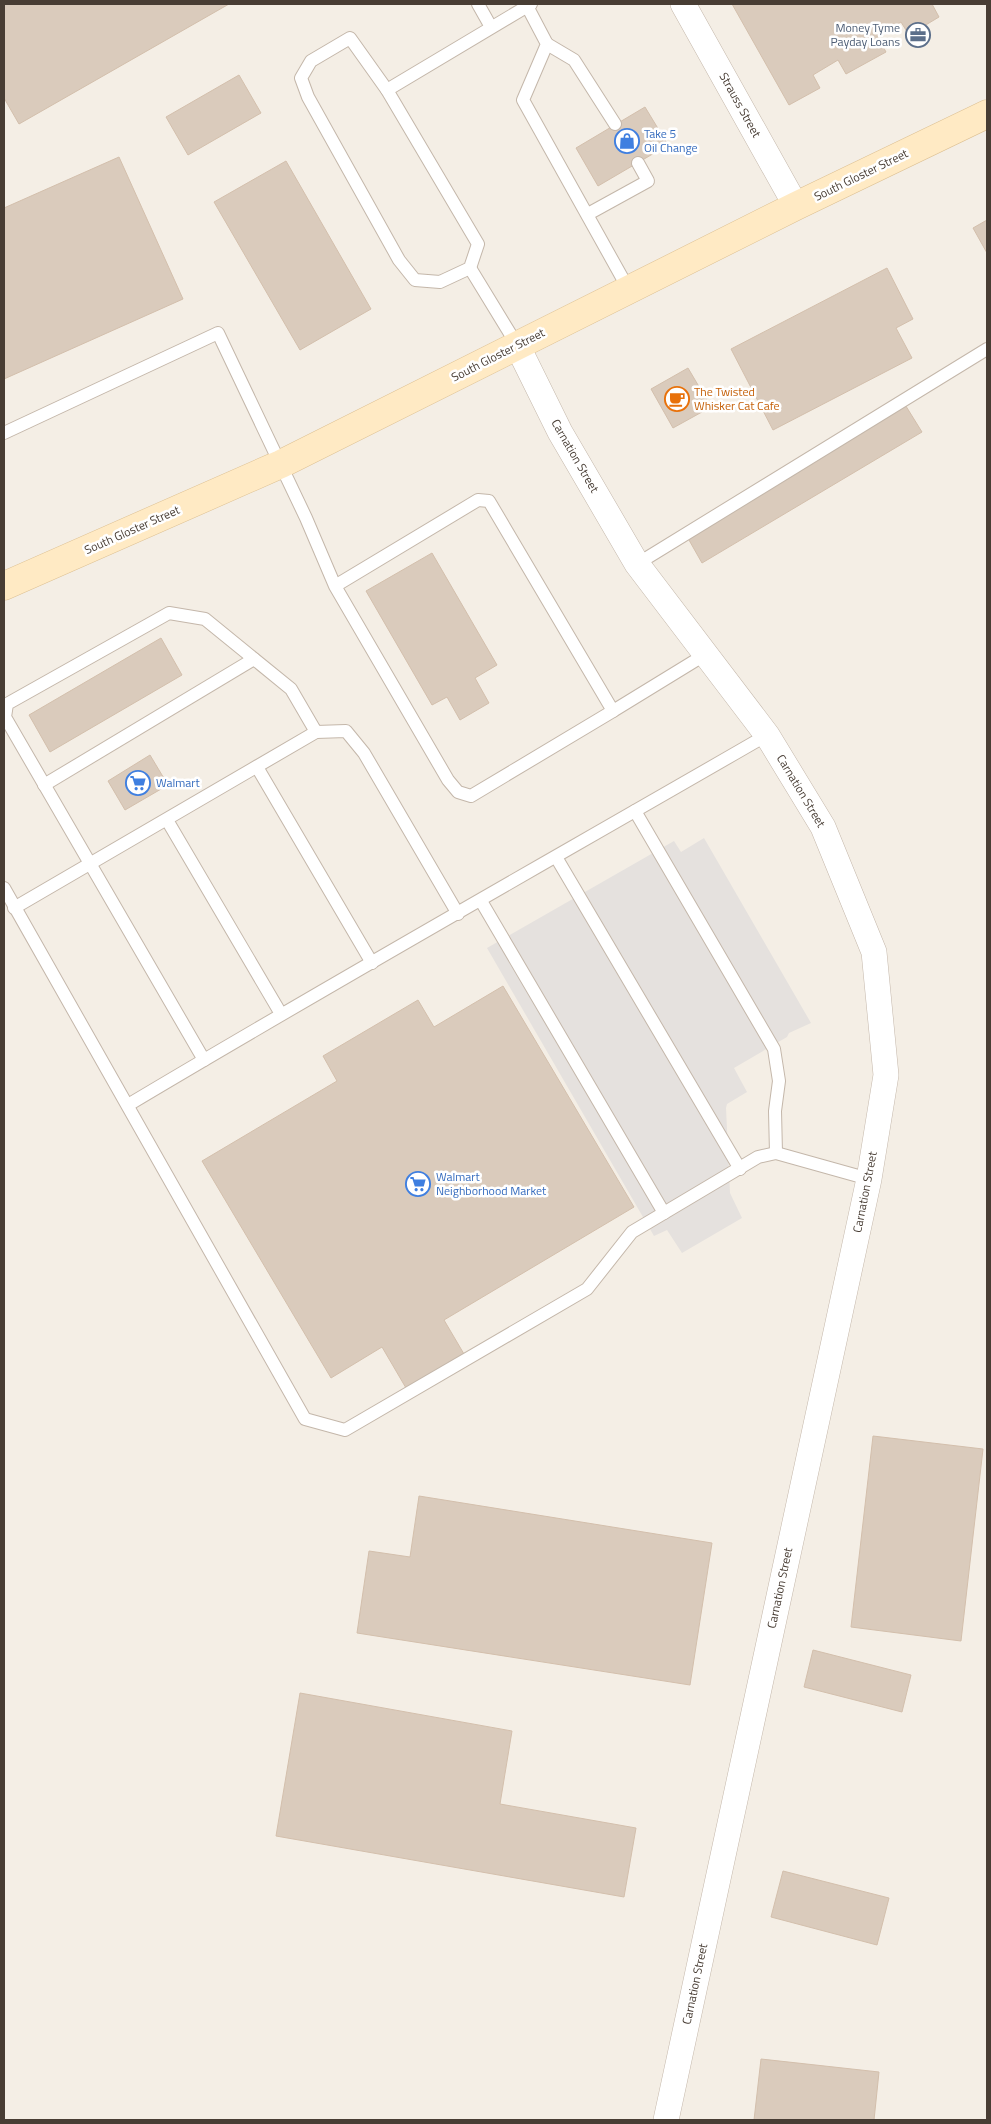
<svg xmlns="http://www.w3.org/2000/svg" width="991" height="2124" font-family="'Titillium Web',sans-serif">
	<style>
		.parking { fill: #e5e1de }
		.building { fill: #dacbbc; stroke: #d3bfac }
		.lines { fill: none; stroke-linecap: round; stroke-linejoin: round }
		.lane-casing { stroke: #c4b7aa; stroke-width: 14 }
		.street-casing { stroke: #c4b7aa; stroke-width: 26 }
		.secondary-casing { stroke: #ddc092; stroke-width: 29 }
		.lane { stroke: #fff; stroke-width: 12 }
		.street { stroke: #fff; stroke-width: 25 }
		.secondary { stroke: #ffeac4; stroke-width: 28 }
		.labels { text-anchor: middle; stroke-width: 5; stroke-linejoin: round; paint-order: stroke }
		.service-label { font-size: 12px; fill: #4e5e75; stroke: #fff; text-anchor: end }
		.street-label { font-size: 12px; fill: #483d34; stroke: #fff }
		.shop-label { font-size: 12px; fill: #366cbe; stroke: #fff; text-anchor: start }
		.food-label { font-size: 12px; fill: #c56008; stroke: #fff; text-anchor: start }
	</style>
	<rect width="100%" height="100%" fill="#f4eee5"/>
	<path class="parking" d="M704,838L811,1023L789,1033L787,1037L734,1068L747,1092L727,1104L726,1108L730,1193L742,1218L682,1253L667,1230L654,1236L487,948L674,841L681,852Z"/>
	<g class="building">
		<path d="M4,4H229L19,124L4,98Z"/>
		<path d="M732,4H932L939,17L909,35L901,22L877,36L886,52L846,74L838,60L813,75L820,88L789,105Z"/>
		<path d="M239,75L261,113L188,155L166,117Z"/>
		<path d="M645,107L668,145L598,186L576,148Z"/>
		<path d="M119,157L183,299L4,379V208Z"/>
		<path d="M286,161L371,309L300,350L214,202Z"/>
		<path d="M987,220V253L973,228Z"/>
		<path d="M887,268L913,319L896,328L912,358L773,430L731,349Z"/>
		<path d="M688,368L711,407L673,428L651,389Z"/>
		<path d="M904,403L922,432L702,563L685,533Z"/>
		<path d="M432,553L497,665L475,678L489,703L460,720L447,697L432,705L366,591Z"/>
		<path d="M161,638L182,675L50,752L29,715Z"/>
		<path d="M150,755L168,785L125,810L108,781Z"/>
		<path d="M503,986L634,1207L444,1320L464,1354L406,1388L382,1347L331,1378L202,1161L337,1081L323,1056L418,1000L434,1027Z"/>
		<path d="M873,1436L983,1449L961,1641L851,1627Z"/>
		<path d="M419,1496L712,1543L690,1685L357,1633L369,1551L410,1557Z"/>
		<path d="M813,1650L911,1675L902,1712L804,1687Z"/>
		<path d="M300,1693L512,1731L500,1804L636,1828L624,1897L276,1836Z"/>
		<path d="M783,1871L889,1898L877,1945L771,1917Z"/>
		<path d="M761,2059L879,2072L874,2120H754Z"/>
	</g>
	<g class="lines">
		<defs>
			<g id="lane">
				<path d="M478,4L491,27"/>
				<path d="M527,6L547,44L523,100L629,290"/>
				<path d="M350,38L387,90L478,244L470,268L440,282L415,280L399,260L308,97L301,78L311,61Z"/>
				<path d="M547,44L574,60L615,124"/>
				<path d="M387,90L531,4"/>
				<path d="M588,214L648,181L638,163"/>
				<path d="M470,268L517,345"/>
				<path d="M4,433L218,333L306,518L335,586L448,780L458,792L471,796L613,711L489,501L478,500L335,586"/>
				<path d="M637,564L987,349"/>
				<path d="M613,711L706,654"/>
				<path d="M257,767L372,963"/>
				<path d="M44,785L254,659"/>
				<path d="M635,811L774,1049L779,1081L775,1111L776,1153"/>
				<path d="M167,820L281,1014"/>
				<path d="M556,857L740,1169"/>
				<path d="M4,888L305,1419L345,1430L587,1289L632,1232L758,1157L776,1153L869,1179"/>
				<path d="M481,901L664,1213"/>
				<path d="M14,908L316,732"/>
				<path d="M204,1060L5,717L7,704L169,613L205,619L291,689L316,732L346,731L364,753L458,914"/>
				<path d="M128,1105C339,979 554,858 767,735"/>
			</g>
			<g id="street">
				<path d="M683,4L796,206"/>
				<path d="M517,345L560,432L637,564L767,735L823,827L874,952L886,1075L869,1179L666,2120"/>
			</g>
			<path id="secondary" d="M4,586L281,464L796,206L987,114"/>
		</defs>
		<use href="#lane" class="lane-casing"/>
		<use href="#street" class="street-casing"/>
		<use href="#secondary" class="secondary-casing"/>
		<use href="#lane" class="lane"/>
		<use href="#street" class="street"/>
		<use href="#secondary" class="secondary"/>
	</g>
	<defs>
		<symbol id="office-ring" viewBox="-11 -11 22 22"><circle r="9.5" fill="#fff" stroke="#5c6f8a" stroke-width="1.5"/><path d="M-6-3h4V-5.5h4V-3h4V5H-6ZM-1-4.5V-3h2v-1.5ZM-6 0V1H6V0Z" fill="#5c6f8a"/></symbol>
		<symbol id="shop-ring" viewBox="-11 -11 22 22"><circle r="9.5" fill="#fff" stroke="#3f7fe0" stroke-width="1.5"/><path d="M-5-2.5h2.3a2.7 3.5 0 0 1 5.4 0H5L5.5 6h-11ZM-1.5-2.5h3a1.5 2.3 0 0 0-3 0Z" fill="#3f7fe0"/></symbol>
		<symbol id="cafe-ring" viewBox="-11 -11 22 22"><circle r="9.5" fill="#fff" stroke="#e8710a" stroke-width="1.5"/><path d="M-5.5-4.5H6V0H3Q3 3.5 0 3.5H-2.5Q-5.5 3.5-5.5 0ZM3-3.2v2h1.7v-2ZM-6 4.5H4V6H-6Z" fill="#e8710a"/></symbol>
		<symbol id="supermarket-ring" viewBox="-11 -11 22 22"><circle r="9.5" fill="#fff" stroke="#3f7fe0" stroke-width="1.5"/><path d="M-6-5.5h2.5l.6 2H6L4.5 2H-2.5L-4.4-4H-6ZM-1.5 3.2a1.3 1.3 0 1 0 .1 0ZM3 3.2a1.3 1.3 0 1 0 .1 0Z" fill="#3f7fe0"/></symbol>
	</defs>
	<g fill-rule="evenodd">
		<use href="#office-ring" x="904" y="21" width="28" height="28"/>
		<use href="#shop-ring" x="613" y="127" width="28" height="28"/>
		<use href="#cafe-ring" x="663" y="385" width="28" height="28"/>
		<use href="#supermarket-ring" x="124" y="769" width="28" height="28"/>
		<use href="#supermarket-ring" x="404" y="1170" width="28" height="28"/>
	</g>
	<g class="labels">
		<g class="service-label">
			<text x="900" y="32">Money Tyme<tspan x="900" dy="14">Payday Loans</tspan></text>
		</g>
		<g class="street-label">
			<text transform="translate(740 105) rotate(61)" y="4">Strauss Street</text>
			<text transform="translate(861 175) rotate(-26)" y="4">South Gloster Street</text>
			<text transform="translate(498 355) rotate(-27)" y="4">South Gloster Street</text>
			<text transform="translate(575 456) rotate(60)" y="4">Carnation Street</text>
			<text transform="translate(132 530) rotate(-24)" y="4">South Gloster Street</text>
			<text transform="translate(801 791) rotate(59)" y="4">Carnation Street</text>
			<text transform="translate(865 1192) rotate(-79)" y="4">Carnation Street</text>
			<text transform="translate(780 1588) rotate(-78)" y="4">Carnation Street</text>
			<text transform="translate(695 1984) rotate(-78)" y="4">Carnation Street</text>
		</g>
		<g class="shop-label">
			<text x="644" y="138">Take 5<tspan x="644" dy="14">Oil Change</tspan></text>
			<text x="156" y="787">Walmart</text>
			<text x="436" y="1181">Walmart<tspan x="436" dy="14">Neighborhood Market</tspan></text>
		</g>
		<g class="food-label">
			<text x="694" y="396">The Twisted<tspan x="694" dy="14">Whisker Cat Cafe</tspan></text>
		</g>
	</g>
	<rect width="991" height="2124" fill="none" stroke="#483d34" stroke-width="10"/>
</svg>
